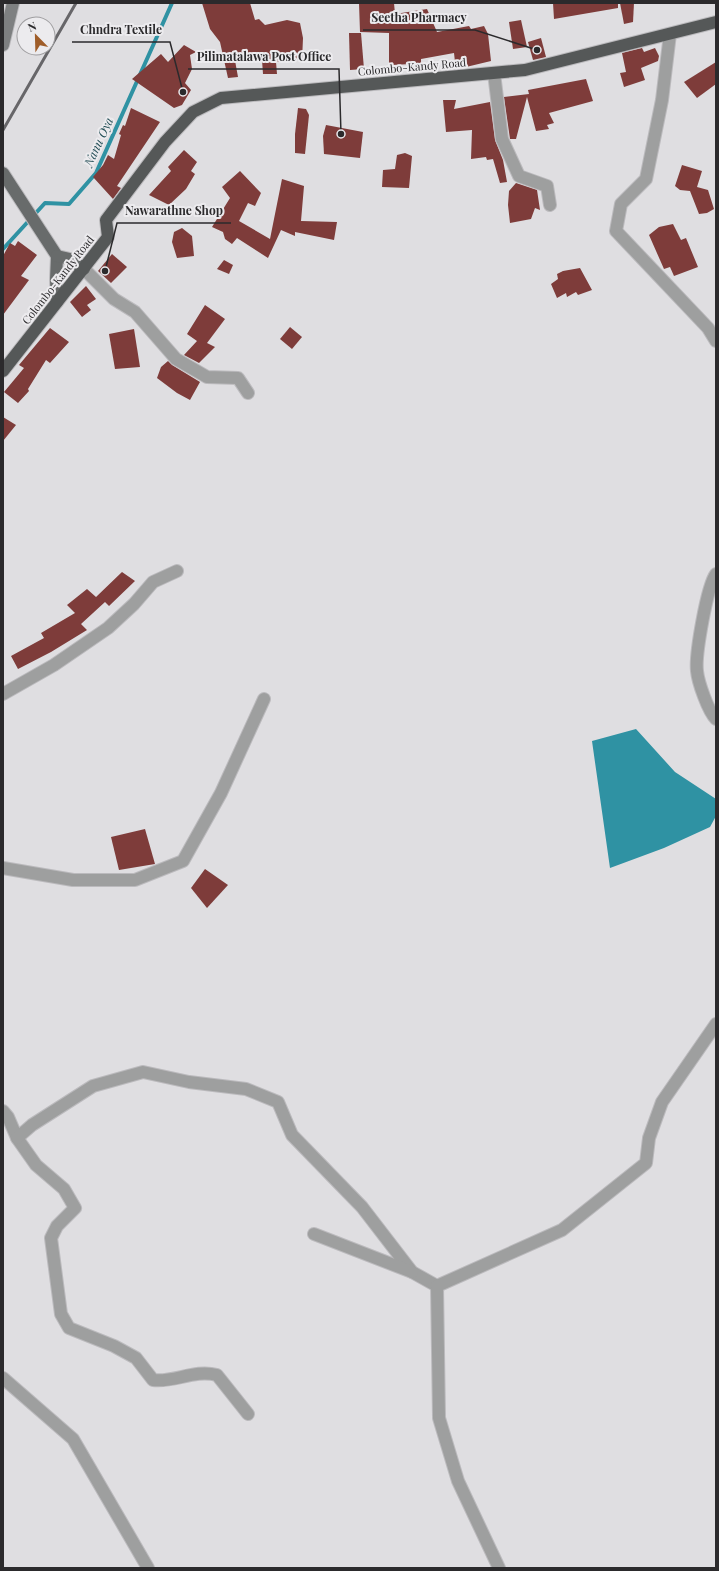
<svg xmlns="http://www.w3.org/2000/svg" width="719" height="1571" font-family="'Playfair Display',serif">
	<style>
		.water { fill: #2f92a3 }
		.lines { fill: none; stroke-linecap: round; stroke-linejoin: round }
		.stream { stroke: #2f92a3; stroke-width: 4 }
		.building { fill: #7e3c3a }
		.street-casing { stroke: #bbbabd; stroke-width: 14 }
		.secondary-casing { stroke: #bbbabd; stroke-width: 14 }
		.primary-casing { stroke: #bbbabd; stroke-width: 14 }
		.highway-casing { stroke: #bbbabd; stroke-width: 14 }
		.street { stroke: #9e9f9f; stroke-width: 12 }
		.secondary { stroke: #7e8081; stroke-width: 12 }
		.primary { stroke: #686b6b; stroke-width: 12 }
		.highway { stroke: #555858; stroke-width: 12 }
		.rail { stroke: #676669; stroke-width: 3 }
		.labels { text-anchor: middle; stroke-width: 4; stroke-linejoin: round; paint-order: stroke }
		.street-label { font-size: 11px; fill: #2b2a2c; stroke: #ecebee }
		.water-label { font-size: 12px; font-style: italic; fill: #224d55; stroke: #ecebee }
		.leader { fill: none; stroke: #2b2a2c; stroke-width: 1.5 }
		.callout-dot { fill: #2b2a2c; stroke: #ecebee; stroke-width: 1.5 }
		.callout-label { font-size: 12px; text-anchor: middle; font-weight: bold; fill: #2b2a2c; stroke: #ecebee; stroke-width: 4; stroke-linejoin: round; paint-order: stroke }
	</style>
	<rect width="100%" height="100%" fill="#dfdee1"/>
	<path class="water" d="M636,729L675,772L716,799V816L710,827L664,848L610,868L592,741Z"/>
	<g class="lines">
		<path class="stream" d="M3,249L45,203L69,204L96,173L172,3"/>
	</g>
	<g class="building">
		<path d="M202,3H250L255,20L259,19L265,25L287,20L300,23L303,38L302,61L293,59L276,62L277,74H263L262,60L251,54L234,55L238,77L228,78L220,42L210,29Z"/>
		<path d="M359,3H394L395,14L427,9L437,32L469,26L471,29L484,26L488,34L491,61L466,67L463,59L455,62L454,53L421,59V67H411V64L392,65L389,63V33L360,32Z"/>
		<path d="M553,3H618V8L554,19Z"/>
		<path d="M620,3H634L633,22L624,24Z"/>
		<path d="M521,20L527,47L513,49L509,22Z"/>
		<path d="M349,33H361L364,69L350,70Z"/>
		<path d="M541,38L546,57L533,60L528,42Z"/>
		<path d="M184,45L196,52L190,55L192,69L185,83L191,90L182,105L174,108L132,79L161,54L168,62Z"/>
		<path d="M642,48L644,52L655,48L659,56L658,61L641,68L645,80L624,87L620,73L626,72L622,53Z"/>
		<path d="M716,62V84L697,98L684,82Z"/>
		<path d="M586,79L593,101L549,113L554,123L547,125L549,129L536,131L527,97L516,139H510L504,97L529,94L528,90Z"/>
		<path d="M443,100H456L454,109L490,102L495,140L503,160L507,182L500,183L493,159L487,160L486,157L471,159L472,130L446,132Z"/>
		<path d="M131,108L160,122L117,186L121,188L113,199L93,177L103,165L108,155L114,159L121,135L119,134L123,125L125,126Z"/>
		<path d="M298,108L306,109L309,115L305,154L295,153V134Z"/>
		<path d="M326,125L363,132L360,158L324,154L323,136Z"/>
		<path d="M184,150L197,162L191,171L195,174L186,189L169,205L149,195L171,171L168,167Z"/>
		<path d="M405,153L412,156L409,188L382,187L383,170L395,169L397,155Z"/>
		<path d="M682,165L702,171L697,187L708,190L714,209L707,213L699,214L690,191L680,190L675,186Z"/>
		<path d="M240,171L261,193L255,206L248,203L239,221L270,239L282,179L304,186L301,221L337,222L334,240L295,232V236L281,230L268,258L237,238L232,244L225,239L223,232L212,227L230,198L222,187Z"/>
		<path d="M516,183L537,190L540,210L535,208L531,219L510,223L508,205L509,191Z"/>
		<path d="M673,224L681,240L686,238L698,267L674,276L670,267L664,269L649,235L659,227Z"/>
		<path d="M182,228L192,236L194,256L177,258L172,242L174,232Z"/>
		<path d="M18,241L37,255L21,276L29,280L3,315V256L10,243L15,246Z"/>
		<path d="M112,254L127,267L111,283L98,271Z"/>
		<path d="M224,260L233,265L229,274L217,269Z"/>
		<path d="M580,268L592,290L578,295L576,292L567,297L566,293L557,298L551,284L558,279L557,274L563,271Z"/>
		<path d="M86,286L96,299L87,305L91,310L82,317L70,302Z"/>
		<path d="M205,305L225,319L207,343L215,347L199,363L184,355L197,341L187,334Z"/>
		<path d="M290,327L302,337L292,349L280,339Z"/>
		<path d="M50,328L69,342L50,363L46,360L28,389L29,391L18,403L4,392L24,368L19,365Z"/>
		<path d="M134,329L140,367L115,369L109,334Z"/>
		<path d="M168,361L172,365L200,382L190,400L177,393L157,378L161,367Z"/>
		<path d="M3,417L16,425L3,441Z"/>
		<path d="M122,572L135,581L109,606L105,602L81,624L87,630L51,652L18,669L11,656L44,638L41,633L75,613L67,605L87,589L96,597Z"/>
		<path d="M145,829L155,864L119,870L111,837Z"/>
		<path d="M205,869L228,885L207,908L191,888Z"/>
	</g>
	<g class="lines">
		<defs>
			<g id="street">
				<path d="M670,34L662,100L646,179L621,204L616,231L708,328L716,341"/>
				<path d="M494,73L502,139L519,176L547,186L550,205"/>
				<path d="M84,269L114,299L135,312L176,359L207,377L238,378L248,393"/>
				<path d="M716,574C707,586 695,655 697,671C698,682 708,711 716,719"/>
				<path d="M3,694L54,665L108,628L134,604L153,582L177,571"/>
				<path d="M3,868L73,880H135L183,861L221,793L264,699"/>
				<path d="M3,1111L8,1117L17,1138L36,1165L64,1189L75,1208L57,1226L51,1238L61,1314L69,1328L114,1346L136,1358L153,1380C174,1383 194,1369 217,1375L248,1414"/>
				<path d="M17,1138L32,1125L93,1086L143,1072L189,1082L246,1089L278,1102L292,1135L362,1207L412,1272L437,1286"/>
				<path d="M314,1234L412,1272"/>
				<path d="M3,1378L73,1439L148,1568"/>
				<path d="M499,1568L458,1481L439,1418L437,1286L562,1230L646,1163L649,1138L662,1102L716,1024"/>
			</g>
			<path id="secondary" d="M3,45L13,3"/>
			<g id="primary">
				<path d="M3,173L57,256"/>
				<path d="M57,256L56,280L57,302"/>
				<path d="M57,256L70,259L84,269"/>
			</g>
			<path id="highway" d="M3,371L108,237L106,220L165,142L193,112L221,98L525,70L716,22"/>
		</defs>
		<use href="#street" class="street-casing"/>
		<use href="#secondary" class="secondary-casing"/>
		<use href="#primary" class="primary-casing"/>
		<use href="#highway" class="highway-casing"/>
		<use href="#street" class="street"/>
		<use href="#secondary" class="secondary"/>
		<use href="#primary" class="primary"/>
		<use href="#highway" class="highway"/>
		<path class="rail" d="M3,130L76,3"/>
	</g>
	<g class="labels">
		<g class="street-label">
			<text transform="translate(412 67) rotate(-5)" y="4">Colombo-Kandy Road</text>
			<text transform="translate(58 280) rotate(-52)" y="4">Colombo-Kandy Road</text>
		</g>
		<g class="water-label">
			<text transform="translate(99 142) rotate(-65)" y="4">Nanu Oya</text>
		</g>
	</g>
	<path class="leader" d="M537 50L475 30H363M183 92L170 42H72M341 134L339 69H188M105 271L117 223H231"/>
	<g class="callout-dot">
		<circle cx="537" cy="50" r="4"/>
		<circle cx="183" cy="92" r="4"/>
		<circle cx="341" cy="134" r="4"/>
		<circle cx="105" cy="271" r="4"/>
	</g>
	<g class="callout-label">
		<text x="419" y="22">Seetha Pharmacy</text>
		<text x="121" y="34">Chndra Textile</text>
		<text x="264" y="61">Pilimatalawa Post Office</text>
		<text x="174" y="215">Nawarathne Shop</text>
	</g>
	<rect width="719" height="1571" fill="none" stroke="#2b2a2c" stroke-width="8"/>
	<g transform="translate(36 36) rotate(337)"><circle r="19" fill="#ecebee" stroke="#9f9ea0"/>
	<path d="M0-3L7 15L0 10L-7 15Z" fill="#9f5d29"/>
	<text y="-6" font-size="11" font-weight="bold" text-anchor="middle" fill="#2b2a2c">N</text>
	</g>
</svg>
